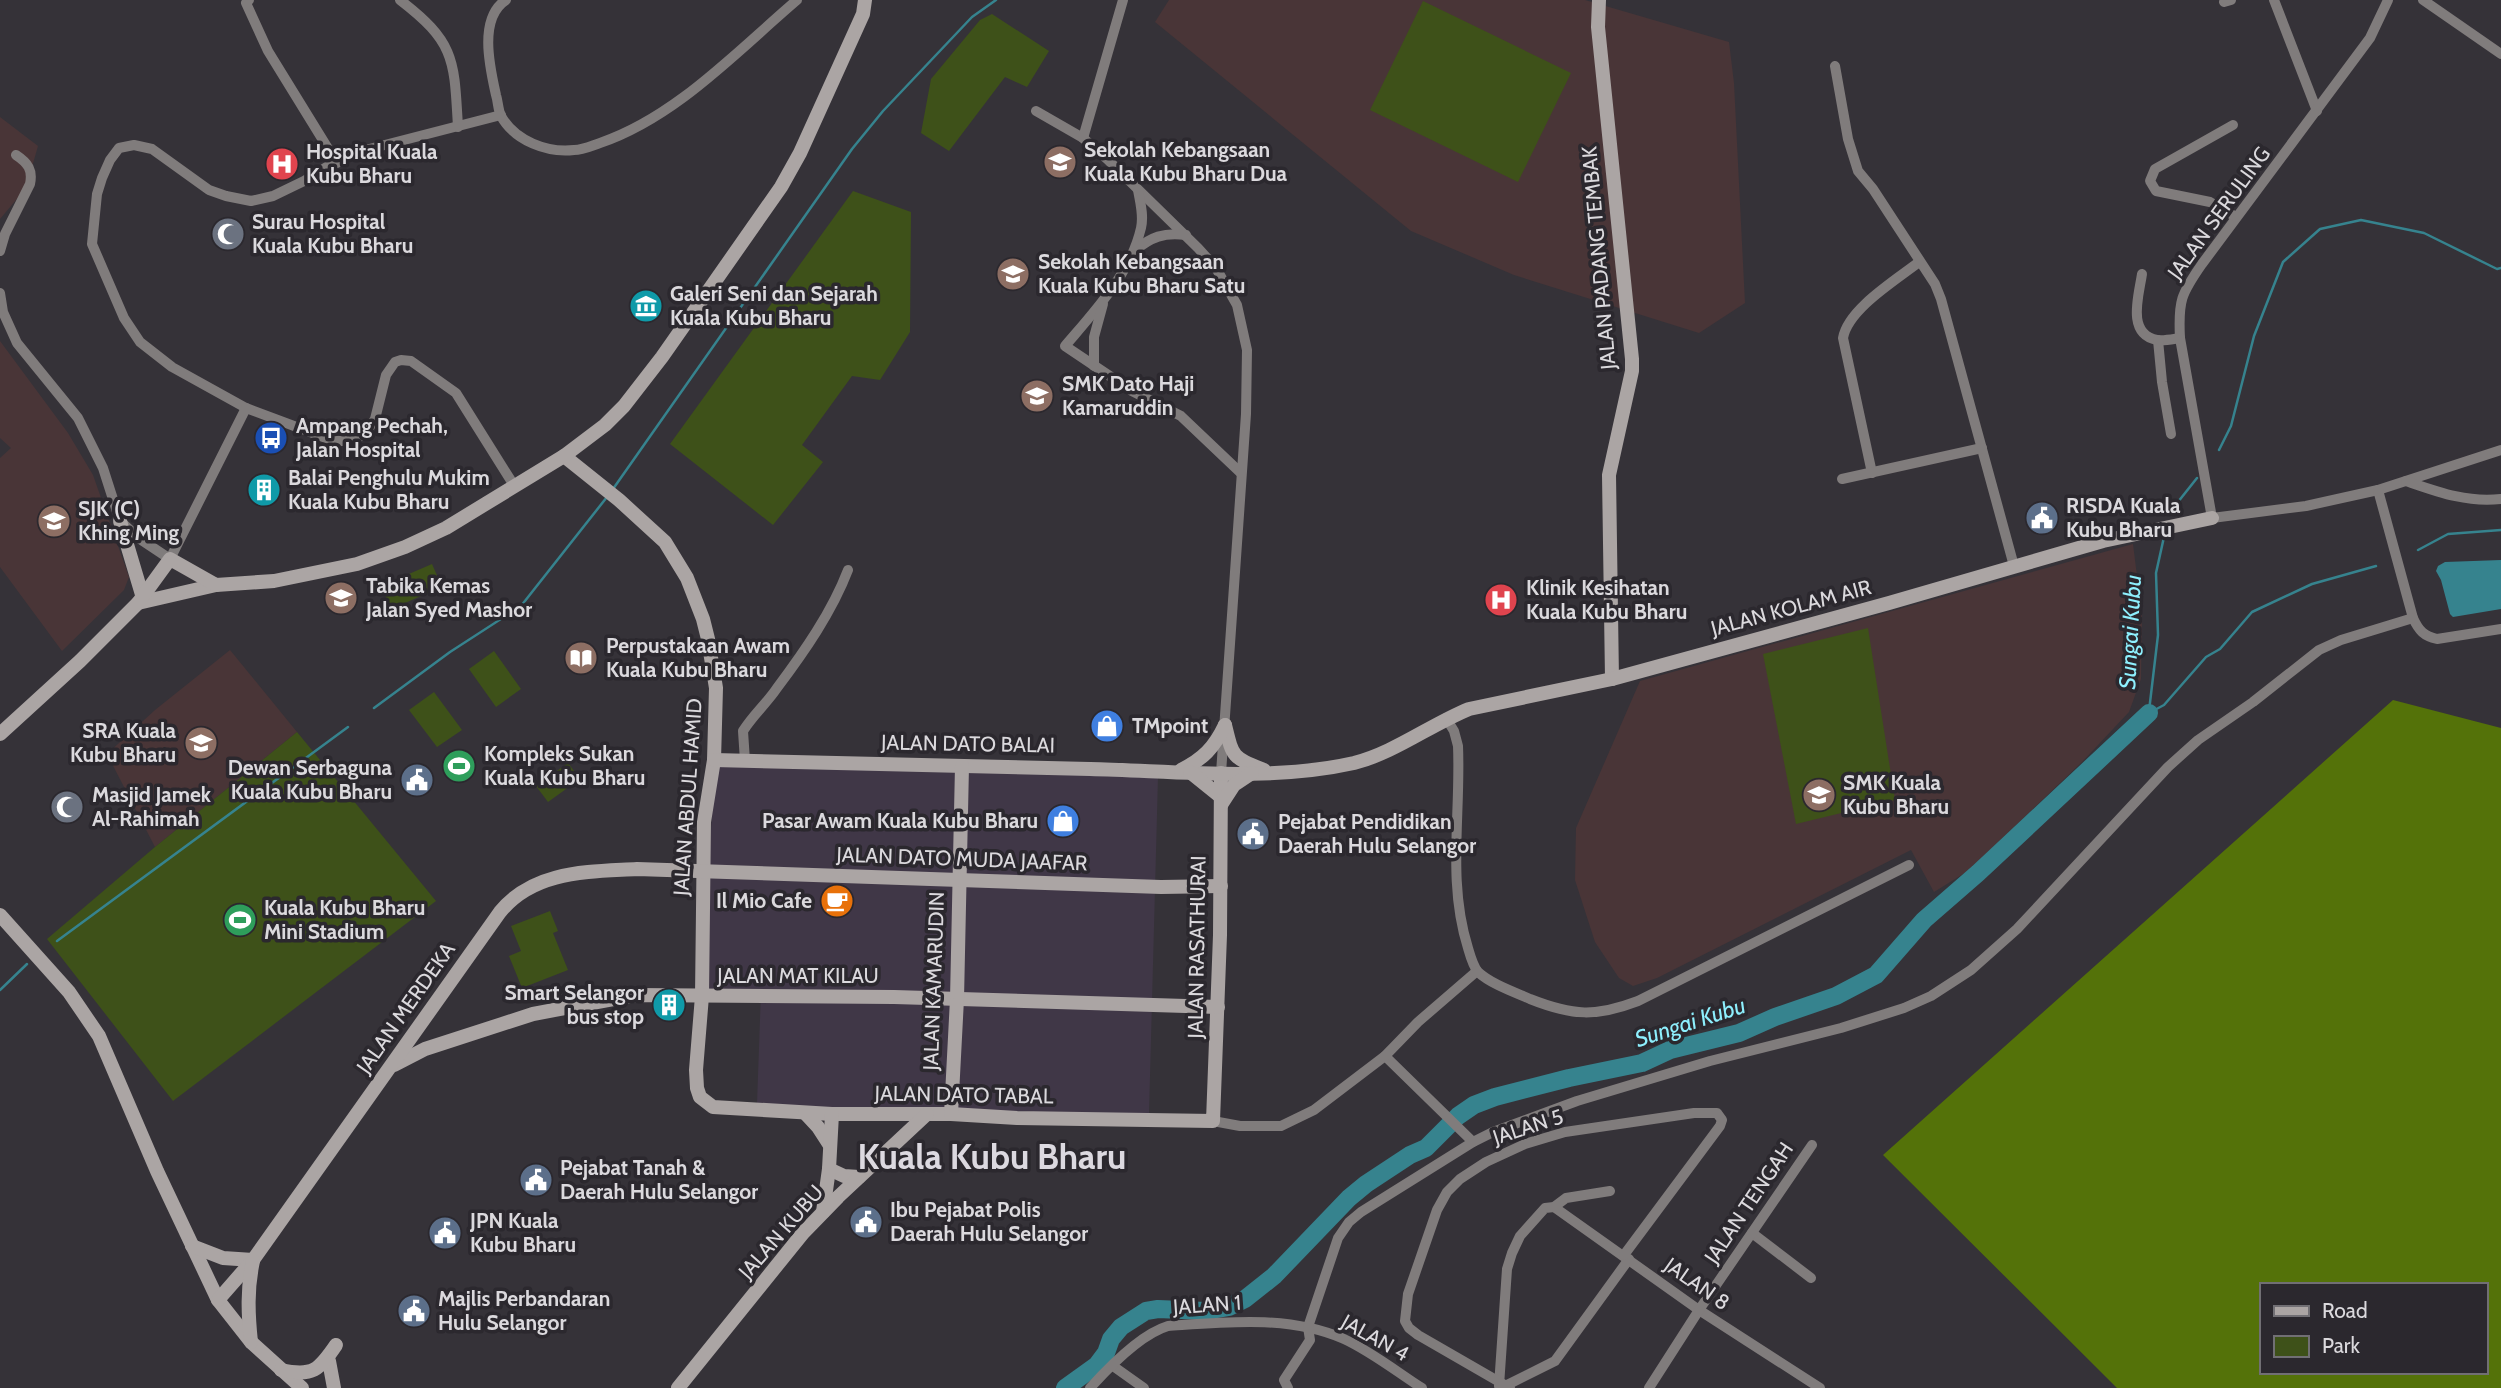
<svg xmlns="http://www.w3.org/2000/svg" width="2501" height="1388" font-family="Cabin,sans-serif">
	<style>
		.commercial { fill: #403747 }
		.education { fill: #493537 }
		.green { fill: #3e5119 }
		.forest { fill: #547209; fill-rule: evenodd }
		.water { fill: #36838e }
		.lines { fill: none; stroke-linecap: round; stroke-linejoin: round }
		.stream { stroke: #36838e; stroke-width: 2.5 }
		.river { stroke: #36838e; stroke-width: 18 }
		.street { stroke: #807c7c; stroke-width: 10 }
		.secondary { stroke: #aba5a4; stroke-width: 14 }
		.labels { text-anchor: middle; stroke-width: 7; stroke-linejoin: round; paint-order: stroke }
		.poi-label { font-size: 21px; font-weight: bold; fill: #dbd9dd; stroke: #2b282e; text-anchor: start }
		.street-label { font-size: 21px; fill: #dbd9dd; stroke: #2b282e }
		.water-label { font-size: 23px; font-style: italic; fill: #8ef0fe; stroke: #2b282e }
		.town-label { font-size: 35px; font-weight: bold; fill: #dcd9e0; stroke: #2b282e }
	</style>
	<rect width="100%" height="100%" fill="#353238"/>
	<path class="commercial" d="M718,766L1158,777L1149,1114L832,1108L757,1104L761,991L708,990L709,865L713,795Z"/>
	<g class="education">
		<path d="M1169,0H1585L1729,42L1734,83L1745,303L1699,333L1514,275L1411,231L1155,22Z"/>
		<path d="M0,117L38,146L26,188L0,219Z"/>
		<path d="M0,341L68,433L93,475L129,577L124,590L62,651L0,567V458L11,448L0,438Z"/>
		<path d="M2133,544L2142,616L2141,679L2129,712L2082,762L1968,871L1934,892L1911,850L1657,978L1633,986L1619,978L1595,942L1575,880L1576,828L1640,681Z"/>
		<path d="M230,650L297,732L155,847L107,754L155,710Z"/>
	</g>
	<g class="green">
		<path d="M1423,1L1571,73L1518,182L1370,110Z"/>
		<path d="M992,14L1049,51L1027,87L1005,77L949,151L921,133L931,79L980,20Z"/>
		<path d="M853,191L911,212L910,332L880,380L852,376L802,445L823,462L773,525L670,444Z"/>
		<path d="M432,564L442,587L391,609L381,586Z"/>
		<path d="M1868,628L1895,800L1796,824L1763,654Z"/>
		<path d="M494,651L521,689L496,707L469,669Z"/>
		<path d="M434,692L462,730L437,747L409,710Z"/>
		<path d="M297,732L436,901L173,1101L47,939L155,847Z"/>
		<path d="M568,763L580,779L548,802L536,786Z"/>
		<path d="M550,911L558,931L553,933L568,970L522,988L509,956L521,951L511,926Z"/>
	</g>
	<path class="forest" d="M2393,700L2501,728V1388H2117L1883,1155ZM2261,1285H2485V1372H2261Z"/>
	<path class="water" d="M2501,560V609L2453,617L2450,614L2441,580L2436,571L2438,566L2445,562Z"/>
	<g class="lines">
		<g class="stream">
			<path d="M2219,450L2231,426L2254,336L2283,262L2320,229L2361,220L2424,233L2497,269L2501,268"/>
			<path d="M613,489L852,149L883,111L972,17L996,0"/>
			<path d="M2170,512L2197,478"/>
			<path d="M2418,550L2448,534L2501,530"/>
			<path d="M374,708L450,652L521,606L607,497"/>
			<path d="M2149,711L2158,635L2156,573L2164,537"/>
			<path d="M2149,713L2164,705L2206,657L2220,649L2252,612L2312,584L2376,566"/>
			<path d="M57,941L348,727"/>
			<path d="M0,990L27,964"/>
		</g>
		<path class="river" d="M1065,1388L1097,1365L1106,1353L1111,1339L1121,1327L1146,1311L1158,1309L1206,1311L1229,1307L1245,1299L1274,1276L1349,1198L1366,1184L1410,1155L1426,1148L1458,1116L1474,1105L1495,1097L1569,1078L1642,1063L1670,1050L1739,1033L1775,1017L1836,996L1876,975L1924,920L1978,873L2149,713"/>
		<g class="street">
			<path d="M249,0L246,3L268,51L337,163"/>
			<path d="M400,0C456,43 454,60 458,127"/>
			<path d="M506,0C478,18 490,68 496,95C498,101 498,110 501,116C515,141 547,153 574,150C583,150 591,146 600,143C676,117 736,52 797,0"/>
			<path d="M2274,0L2317,111"/>
			<path d="M2388,0L2370,38L2202,264C2181,294 2178,301 2180,338L2212,518L2306,506L2378,490L2501,450"/>
			<path d="M2423,0L2501,54"/>
			<path d="M2224,2L2231,0"/>
			<path d="M1835,66L1848,139L1858,171L1873,189L1935,284L1941,299L2014,566"/>
			<path d="M1036,111L1083,138L1107,159L1198,248L1216,268L1237,305L1247,350L1246,414L1221,773"/>
			<path d="M501,115L346,155L304,181L273,196L251,201L226,196L209,190L152,149L134,145L119,148L110,160L102,178L97,194L92,244L124,318L140,342L172,367L246,408L334,441H351L365,434L375,419L386,375L395,362L401,360L411,361L456,393L515,487"/>
			<path d="M2233,125L2155,169L2150,181L2156,191L2210,202L2236,217"/>
			<path d="M1083,138L1123,0"/>
			<path d="M1138,190C1140,202 1144,215 1141,228C1131,273 1094,312 1065,346L1132,391L1181,416L1241,473"/>
			<path d="M0,251L5,234L30,184C33,170 28,163 16,155"/>
			<path d="M1134,251C1151,237 1164,232 1186,235"/>
			<path d="M2142,274C2139,295 2126,334 2157,340C2164,341 2173,339 2180,338"/>
			<path d="M0,293L3,312L17,343L78,418L103,468L120,521L140,539L170,559L246,408"/>
			<path d="M2158,340L2162,382L2171,434"/>
			<path d="M1094,366V337L1103,304"/>
			<path d="M1872,473L1843,338C1848,309 1896,280 1919,262"/>
			<path d="M1842,479L1982,448"/>
			<path d="M2406,481C2438,492 2467,503 2501,499"/>
			<path d="M2378,490L2413,618C2419,631 2424,636 2437,639L2501,629"/>
			<path d="M1446,718L1454,731L1458,746C1461,814 1447,882 1468,948C1470,955 1473,966 1478,972C1491,984 1514,992 1530,999C1573,1016 1596,1017 1638,1001L1909,865"/>
			<path d="M745,761L743,731C753,715 767,703 777,688C804,652 832,612 848,570"/>
			<path d="M1385,1056L1473,1142"/>
			<path d="M1213,1121L1240,1126H1281L1314,1110L1385,1056L1418,1022L1477,971"/>
			<path d="M1554,1207L1699,1310L1820,1388"/>
			<path d="M1752,1233L1811,1278"/>
			<path d="M1113,1366L1144,1388"/>
			<path d="M1499,1386L1507,1269L1512,1253L1520,1236L1545,1208L1554,1207L1566,1198L1610,1191"/>
			<path d="M1505,1386L1555,1361L1629,1259"/>
			<path d="M1090,1388C1109,1367 1141,1334 1168,1326C1226,1322 1290,1315 1344,1339C1372,1352 1397,1372 1422,1388"/>
			<path d="M1288,1388L1284,1380L1310,1340L1308,1327L1338,1238L1349,1222L1361,1212L1473,1142L1493,1132L1577,1101L1710,1061L1841,1028L1904,1008L1931,996L1971,970L2017,929L2168,767L2198,740L2253,702L2319,650L2341,640L2413,618"/>
			<path d="M1510,1388L1418,1335L1409,1328L1405,1321L1408,1294L1437,1210L1447,1192L1460,1179L1486,1162L1525,1144L1565,1132L1694,1113H1717L1722,1120L1720,1126L1624,1255"/>
			<path d="M1649,1388L1699,1310L1812,1145"/>
		</g>
		<g class="secondary">
			<path d="M1599,0L1598,27L1632,359V371L1609,475L1612,679"/>
			<path d="M564,456L619,500L665,542L687,578L703,619L708,639L716,688L714,760L704,822L702,996L696,1070L697,1088L700,1097L713,1107L832,1114H951L1017,1118L1213,1121L1220,935L1221,773"/>
			<path d="M120,521L143,598"/>
			<path d="M138,603L216,585"/>
			<path d="M1225,725C1233,758 1232,757 1264,770"/>
			<path d="M0,734L80,661L138,603L170,559L216,585L274,581L357,564L405,547L446,528L564,456L605,425L624,406L662,357L781,187L800,153L863,14L865,0"/>
			<path d="M714,760C839,762 964,765 1090,769C1176,771 1269,782 1354,763C1394,753 1430,725 1469,709L1612,679L1889,603L2103,541L2212,518"/>
			<path d="M1181,770C1203,759 1214,748 1225,725"/>
			<path d="M1190,772L1221,797"/>
			<path d="M1221,805L1234,785L1252,773"/>
			<path d="M0,915L69,992L99,1036L157,1171L218,1300L251,1342L302,1388"/>
			<path d="M394,1065L425,1049L533,1014L635,995L894,997L1218,1007"/>
			<path d="M805,1113L818,1127L829,1144"/>
			<path d="M951,1114L957,999L962,766"/>
			<path d="M829,1169L844,1176L859,1177"/>
			<path d="M823,1212L829,1169L832,1114"/>
			<path d="M192,1246L223,1258L253,1260"/>
			<path d="M218,1300L253,1260L500,912C534,870 588,872 637,869L1161,887L1221,886"/>
			<path d="M251,1342C248,1314 247,1289 253,1261"/>
			<path d="M329,1361L334,1388"/>
			<path d="M281,1370C313,1377 319,1370 336,1345"/>
			<path d="M678,1388L803,1233L838,1197L927,1114"/>
		</g>
	</g>
	<defs>
		<symbol id="school-disc" viewBox="-11 -11 22 22"><circle r="9.5" fill="#8d6e63" stroke="#2b282e"/><path d="M0-5L7-2L0 1L-7-2ZM-4 1L0 2.5L4 1V4Q0 6-4 4Z" fill="#fff"/></symbol>
		<symbol id="hospital-disc" viewBox="-11 -11 22 22"><circle r="9.5" fill="#e0444e" stroke="#2b282e"/><path d="M-5-5h3v3.5h4V-5h3V5h-3V1.5h-4V5h-3Z" fill="#fff"/></symbol>
		<symbol id="mosque-disc" viewBox="-11 -11 22 22"><circle r="9.5" fill="#6b7280" stroke="#2b282e"/><path d="M3.5-4.9A6 6 0 1 0 3.5 4.9A5 5 0 1 1 3.5-4.9Z" fill="#fff"/></symbol>
		<symbol id="museum-disc" viewBox="-11 -11 22 22"><circle r="9.5" fill="#0f9aa8" stroke="#2b282e"/><path d="M0-6L6-3V-2H-6V-3ZM-5-1h2V3h-2ZM-1-1h2V3h-2ZM3-1h2V3H3ZM-6 4H6V6H-6Z" fill="#fff"/></symbol>
		<symbol id="bus-disc" viewBox="-11 -11 22 22"><circle r="9.5" fill="#1a4fb4" stroke="#2b282e"/><path d="M-5-6H5V4H4V6H2V4H-2V6H-4V4H-5ZM-3.5-4V0h7V-4ZM-3.5 1.2v1.5H-2V1.2ZM2 1.2v1.5H3.5V1.2Z" fill="#fff"/></symbol>
		<symbol id="building-disc" viewBox="-11 -11 22 22"><circle r="9.5" fill="#0f9aa8" stroke="#2b282e"/><path d="M-4-6H4V6H1V3H-1V6H-4ZM-2.5-4.3h1.7v1.8h-1.7ZM.8-4.3h1.7v1.8H.8ZM-2.5-1h1.7V.8h-1.7ZM.8-1h1.7V.8H.8Z" fill="#fff"/></symbol>
		<symbol id="civic-disc" viewBox="-11 -11 22 22"><circle r="9.5" fill="#5c6f8a" stroke="#2b282e"/><path d="M-.6-6.5H3V-4.5H.6V-3L4-1V1h2V6H-6V1h2V-1L-.6-3ZM-1.2 2.5V6h2.4V2.5Z" fill="#fff"/></symbol>
		<symbol id="library-disc" viewBox="-11 -11 22 22"><circle r="9.5" fill="#8d6e63" stroke="#2b282e"/><path d="M-6-4Q-3-5.5-.7-3.5V5Q-3 3-6 4ZM6-4Q3-5.5 .7-3.5V5Q3 3 6 4Z" fill="#fff"/></symbol>
		<symbol id="shop-disc" viewBox="-11 -11 22 22"><circle r="9.5" fill="#3f7fe0" stroke="#2b282e"/><path d="M-5-2.5h2.3a2.7 3.5 0 0 1 5.4 0H5L5.5 6h-11ZM-1.5-2.5h3a1.5 2.3 0 0 0-3 0Z" fill="#fff"/></symbol>
		<symbol id="stadium-disc" viewBox="-11 -11 22 22"><circle r="9.5" fill="#2e9e5b" stroke="#2b282e"/><path d="M0-5a6.5 5 0 1 0 0 10a6.5 5 0 1 0 0-10ZM-3.5-1.8h7v3.6h-7Z" fill="#fff"/></symbol>
		<symbol id="cafe-disc" viewBox="-11 -11 22 22"><circle r="9.5" fill="#e8710a" stroke="#2b282e"/><path d="M-5.5-4.5H6V0H3Q3 3.5 0 3.5H-2.5Q-5.5 3.5-5.5 0ZM3-3.2v2h1.7v-2ZM-6 4.5H4V6H-6Z" fill="#fff"/></symbol>
	</defs>
	<g fill-rule="evenodd">
		<use href="#school-disc" x="1041" y="143" width="38" height="38"/>
		<use href="#hospital-disc" x="263" y="145" width="38" height="38"/>
		<use href="#mosque-disc" x="209" y="215" width="38" height="38"/>
		<use href="#school-disc" x="994" y="255" width="38" height="38"/>
		<use href="#museum-disc" x="627" y="287" width="38" height="38"/>
		<use href="#school-disc" x="1018" y="377" width="38" height="38"/>
		<use href="#bus-disc" x="252" y="419" width="38" height="38"/>
		<use href="#building-disc" x="245" y="471" width="38" height="38"/>
		<use href="#civic-disc" x="2023" y="499" width="38" height="38"/>
		<use href="#school-disc" x="35" y="502" width="38" height="38"/>
		<use href="#school-disc" x="322" y="579" width="38" height="38"/>
		<use href="#hospital-disc" x="1482" y="581" width="38" height="38"/>
		<use href="#library-disc" x="562" y="639" width="38" height="38"/>
		<use href="#shop-disc" x="1088" y="707" width="38" height="38"/>
		<use href="#school-disc" x="182" y="724" width="38" height="38"/>
		<use href="#stadium-disc" x="440" y="747" width="38" height="38"/>
		<use href="#civic-disc" x="398" y="761" width="38" height="38"/>
		<use href="#school-disc" x="1800" y="776" width="38" height="38"/>
		<use href="#mosque-disc" x="48" y="788" width="38" height="38"/>
		<use href="#shop-disc" x="1044" y="802" width="38" height="38"/>
		<use href="#civic-disc" x="1234" y="815" width="38" height="38"/>
		<use href="#cafe-disc" x="818" y="882" width="38" height="38"/>
		<use href="#stadium-disc" x="221" y="901" width="38" height="38"/>
		<use href="#building-disc" x="650" y="986" width="38" height="38"/>
		<use href="#civic-disc" x="517" y="1161" width="38" height="38"/>
		<use href="#civic-disc" x="847" y="1203" width="38" height="38"/>
		<use href="#civic-disc" x="426" y="1214" width="38" height="38"/>
		<use href="#civic-disc" x="395" y="1292" width="38" height="38"/>
	</g>
	<g class="labels">
		<g class="poi-label">
			<text x="1084" y="157">Sekolah Kebangsaan<tspan x="1084" dy="24">Kuala Kubu Bharu Dua</tspan></text>
			<text x="306" y="159">Hospital Kuala<tspan x="306" dy="24">Kubu Bharu</tspan></text>
			<text x="252" y="229">Surau Hospital<tspan x="252" dy="24">Kuala Kubu Bharu</tspan></text>
			<text x="1038" y="269">Sekolah Kebangsaan<tspan x="1038" dy="24">Kuala Kubu Bharu Satu</tspan></text>
			<text x="670" y="301">Galeri Seni dan Sejarah<tspan x="670" dy="24">Kuala Kubu Bharu</tspan></text>
			<text x="1062" y="391">SMK Dato Haji<tspan x="1062" dy="24">Kamaruddin</tspan></text>
			<text x="296" y="433">Ampang Pechah,<tspan x="296" dy="24">Jalan Hospital</tspan></text>
			<text x="288" y="485">Balai Penghulu Mukim<tspan x="288" dy="24">Kuala Kubu Bharu</tspan></text>
			<text x="2066" y="513">RISDA Kuala<tspan x="2066" dy="24">Kubu Bharu</tspan></text>
			<text x="78" y="516">SJK (C)<tspan x="78" dy="24">Khing Ming</tspan></text>
			<text x="366" y="593">Tabika Kemas<tspan x="366" dy="24">Jalan Syed Mashor</tspan></text>
			<text x="1526" y="595">Klinik Kesihatan<tspan x="1526" dy="24">Kuala Kubu Bharu</tspan></text>
			<text x="606" y="653">Perpustakaan Awam<tspan x="606" dy="24">Kuala Kubu Bharu</tspan></text>
			<text x="1132" y="733">TMpoint</text>
			<text x="176" y="738" text-anchor="end">SRA Kuala<tspan x="176" dy="24">Kubu Bharu</tspan></text>
			<text x="484" y="761">Kompleks Sukan<tspan x="484" dy="24">Kuala Kubu Bharu</tspan></text>
			<text x="392" y="775" text-anchor="end">Dewan Serbaguna<tspan x="392" dy="24">Kuala Kubu Bharu</tspan></text>
			<text x="1843" y="790">SMK Kuala<tspan x="1843" dy="24">Kubu Bharu</tspan></text>
			<text x="92" y="802">Masjid Jamek<tspan x="92" dy="24">Al-Rahimah</tspan></text>
			<text x="1038" y="828" text-anchor="end">Pasar Awam Kuala Kubu Bharu</text>
			<text x="1278" y="829">Pejabat Pendidikan<tspan x="1278" dy="24">Daerah Hulu Selangor</tspan></text>
			<text x="812" y="908" text-anchor="end">Il Mio Cafe</text>
			<text x="264" y="915">Kuala Kubu Bharu<tspan x="264" dy="24">Mini Stadium</tspan></text>
			<text x="644" y="1000" text-anchor="end">Smart Selangor<tspan x="644" dy="24">bus stop</tspan></text>
			<text x="560" y="1175">Pejabat Tanah &amp;<tspan x="560" dy="24">Daerah Hulu Selangor</tspan></text>
			<text x="890" y="1217">Ibu Pejabat Polis<tspan x="890" dy="24">Daerah Hulu Selangor</tspan></text>
			<text x="470" y="1228">JPN Kuala<tspan x="470" dy="24">Kubu Bharu</tspan></text>
			<text x="438" y="1306">Majlis Perbandaran<tspan x="438" dy="24">Hulu Selangor</tspan></text>
		</g>
		<g class="street-label">
			<text transform="translate(2219 213) rotate(-54)" y="7">JALAN SERULING</text>
			<text transform="translate(1599 258) rotate(-95)" y="7">JALAN PADANG TEMBAK</text>
			<text transform="translate(1791 608) rotate(-15)" y="7">JALAN KOLAM AIR</text>
			<text transform="translate(968 744) rotate(1)" y="7">JALAN DATO BALAI</text>
			<text transform="translate(688 797) rotate(-86)" y="7">JALAN ABDUL HAMID</text>
			<text transform="translate(962 859) rotate(2)" y="7">JALAN DATO MUDA JAAFAR</text>
			<text transform="translate(1197 947) rotate(-89)" y="7">JALAN RASATHURAI</text>
			<text x="798" y="983">JALAN MAT KILAU</text>
			<text transform="translate(934 981) rotate(-88)" y="7">JALAN KAMARUDIN</text>
			<text transform="translate(406 1008) rotate(-55)" y="7">JALAN MERDEKA</text>
			<text transform="translate(964 1095) rotate(1)" y="7">JALAN DATO TABAL</text>
			<text transform="translate(1528 1127) rotate(-18)" y="7">JALAN 5</text>
			<text transform="translate(1749 1203) rotate(-56)" y="7">JALAN TENGAH</text>
			<text transform="translate(781 1232) rotate(-49)" y="7">JALAN KUBU</text>
			<text transform="translate(1697 1284) rotate(35)" y="7">JALAN 8</text>
			<text transform="translate(1207 1305) rotate(-4)" y="7">JALAN 1</text>
			<text transform="translate(1375 1338) rotate(29)" y="7">JALAN 4</text>
		</g>
		<g class="water-label">
			<text transform="translate(2130 632) rotate(-87)" y="8">Sungai Kubu</text>
			<text transform="translate(1690 1022) rotate(-18)" y="8">Sungai Kubu</text>
		</g>
		<g class="town-label">
			<text x="992" y="1169">Kuala Kubu Bharu</text>
		</g>
	</g>
	<rect x="2260" y="1283" width="228" height="91" fill="#2b282e" stroke="#716f74" stroke-width="2"/>
	<rect x="2274" y="1306" width="35" height="10" fill="#aba5a4" stroke="#716f74" stroke-width="2"/>
	<text x="2322" y="1318" font-size="21" fill="#dbd9dd">Road</text>
	<rect x="2274" y="1336" width="35" height="21" fill="#3e5119" stroke="#716f74" stroke-width="2"/>
	<text x="2322" y="1353" font-size="21" fill="#dbd9dd">Park</text>
</svg>
